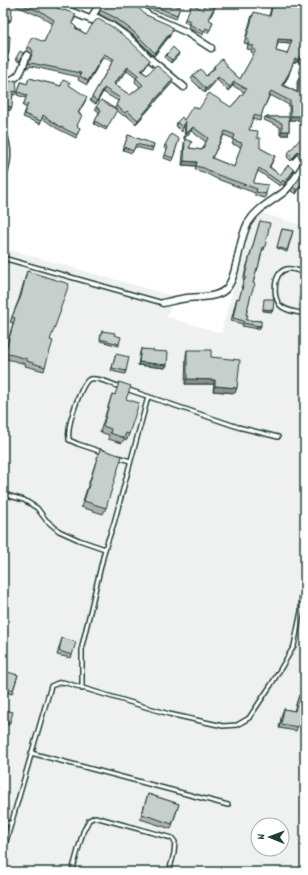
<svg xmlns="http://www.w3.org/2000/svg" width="308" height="875" font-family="Dekko,sans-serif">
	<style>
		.built { fill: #eef1f0; fill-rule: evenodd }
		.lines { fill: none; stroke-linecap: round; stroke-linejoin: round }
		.service-casing { stroke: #1f3d34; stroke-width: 6 }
		.minor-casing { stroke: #1f3d34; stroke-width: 9 }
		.service { stroke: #fff; stroke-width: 3 }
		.minor { stroke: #fff; stroke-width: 6 }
		.wall { fill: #abb2af; stroke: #1f3d34; fill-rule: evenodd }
		.shaded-wall { fill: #8b918f; stroke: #1f3d34 }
		.building { fill: #c7cfcc; stroke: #1f3d34; fill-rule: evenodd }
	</style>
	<rect width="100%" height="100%" fill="#fff"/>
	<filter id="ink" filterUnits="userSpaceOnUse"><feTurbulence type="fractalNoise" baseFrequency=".025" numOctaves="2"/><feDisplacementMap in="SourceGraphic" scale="8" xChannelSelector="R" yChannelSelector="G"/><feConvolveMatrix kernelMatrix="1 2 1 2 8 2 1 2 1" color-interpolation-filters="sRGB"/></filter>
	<g filter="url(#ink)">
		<path class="built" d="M255,211L305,226V872H3V248L173,296L167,317L221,333ZM258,825H282V849H258Z"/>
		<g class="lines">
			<defs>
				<g id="service">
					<path d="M3,258L163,303"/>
					<path d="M305,273C299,271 292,268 287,269C273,272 273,295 279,304C284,311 297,312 305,314"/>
					<path d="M126,389L238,427L278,437"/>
					<path d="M102,452L78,444L69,440C69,437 68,434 69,431C69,422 82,381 90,379C99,377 112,384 120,387"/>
					<path d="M118,457L130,461"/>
					<path d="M3,494L24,500L37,508L46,520L59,531L79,540L105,549"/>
					<path d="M82,689V646L105,549L114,523L148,397"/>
					<path d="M31,753L228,805"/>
					<path d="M3,821L11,824"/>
					<path d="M3,852L51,686L58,683L63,682L169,714L223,726L237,725L249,718L271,685L294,646L301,611L302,591L305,577"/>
					<path d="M72,872L83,832L89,820L95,817L172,838L175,842L174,853L169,872"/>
				</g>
				<g id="minor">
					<path d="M50,3L92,20"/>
					<path d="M100,3L93,15L92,20L97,18L112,26L130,39L150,59L184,87"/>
					<path d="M134,3L148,15L186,32L211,48"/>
					<path d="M3,82C21,80 21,70 27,55"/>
					<path d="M3,133C9,149 8,161 3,177"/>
					<path d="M163,303C171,301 179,299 187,298C199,297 217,298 226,289C238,276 238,241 248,223C257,208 273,201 285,191C293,183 299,172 305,163"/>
				</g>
			</defs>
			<use href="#service" class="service-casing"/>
			<use href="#minor" class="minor-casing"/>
			<use href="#service" class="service"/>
			<use href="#minor" class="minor"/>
		</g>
		<g class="wall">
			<path d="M15,3H46L75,18L72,24L76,27V28L86,34L148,63L142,71L147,75L172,83L136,124L126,115L124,116L116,110L106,130L94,124L99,112L95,109L96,107L115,108L118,101L103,92L96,104L90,101L92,97L112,62L103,57L87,85L78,80L79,77L30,66L29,68L27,67L31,55L30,52L26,51L27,47L44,42L53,24L37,14V15L14,5ZM127,71L136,78L135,82L140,87L130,95L115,85Z"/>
			<path d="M141,3H169L180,7L176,19L145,7Z"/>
			<path d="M205,3H216L214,10L209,20L213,22L212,25L208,33L204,31L203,35L188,28L189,24L184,22L185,19L203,10Z"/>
			<path d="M272,3H299L304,24L305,63H298V60L296,63H293L288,77L283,85L297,92V82L299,78H305V120H289V131L288,135H280V127L264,120L265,117H289V105L270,95L262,112L260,121L252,119L249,130L257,138L260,148L275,156L270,167L280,175L294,170L293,174L284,186L282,184L280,186L258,171L253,183L266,194L265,198L255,196V193L217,179L203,172L195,170L196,166L182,165L184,143L185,139L190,148L202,150L206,142L191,131L184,139L185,125H184L182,132L176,126L177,122L184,120L199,109L231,107L244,92L233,86L228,91L217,80L205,93L191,79L193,75L206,76L212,70L214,66L228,68L240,79L254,54L251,52L252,50L247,49L248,44L244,43L252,15L269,16ZM278,43L291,44L287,54L276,51ZM224,135L234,139L232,144L241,147L234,167L212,158Z"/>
			<path d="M100,10L146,15L173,28L169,38H168L154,56L133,35L114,22L99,14Z"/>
			<path d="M23,53L20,62L15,60L16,58Z"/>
			<path d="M166,55L178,56L171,63L165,58Z"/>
			<path d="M29,78L61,86L69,85L86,100L78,114L77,127L80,128L76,138L56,128L42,118L40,124L23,117L27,108L23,106L26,98L17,95L21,82L27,84Z"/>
			<path d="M3,83L17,92L15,95L13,94L11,110H5L6,98L3,97Z"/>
			<path d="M128,135L154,144L152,151L135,147L132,153L123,150Z"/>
			<path d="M179,139L172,161L164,158L167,150L164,148L165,145Z"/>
			<path d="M305,140V159L302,160L297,155L291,161L287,157L288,153Z"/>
			<path d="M305,175V185H304L302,187L301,186L296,194L291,191L293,187L303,178Z"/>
			<path d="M260,221L265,247L264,250H262L258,268L257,271H256L246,315V320L261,321L259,329L242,326L243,324L231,321L236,301L237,298L239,299L242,289L241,288L244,280L243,279L248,262Z"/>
			<path d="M282,229L293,231L287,252L277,248Z"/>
			<path d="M27,271L50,340L45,367L44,371L25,366L26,364L3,358L13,323L10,322L19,299Z"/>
			<path d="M102,331L114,335L119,344V346L100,341Z"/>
			<path d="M141,349L153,351L167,365L165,368L138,365L140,352Z"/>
			<path d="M187,350L211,357L235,393L213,391L214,384H185L186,355Z"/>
			<path d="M116,354L126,371L125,374L111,371Z"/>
			<path d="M112,394L126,399L129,434L127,440L124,439L122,443L108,439L109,435L100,432Z"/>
			<path d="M98,455L106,508L103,514L81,507Z"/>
			<path d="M62,638L72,655L71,658L57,655Z"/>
			<path d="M3,675H18L12,694L3,691Z"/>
			<path d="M299,695L305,697V715L301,714L296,731L279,728L282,713L284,709L294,711Z"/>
			<path d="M3,713L10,722L9,725L3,723Z"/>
			<path d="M148,794L179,804L171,829L140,819Z"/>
		</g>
		<g class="shaded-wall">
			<path d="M3,19L11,20L10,22H3Z"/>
			<path d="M169,34L168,38L154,56L155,53Z"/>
			<path d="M278,39L292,40L291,44L277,43Z"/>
			<path d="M3,51L9,52L8,55H3Z"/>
			<path d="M179,53L178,56L171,63L172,60Z"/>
			<path d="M104,54L103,57L87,85L88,81Z"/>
			<path d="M300,56L296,63H293L288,77L281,89L295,59Z"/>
			<path d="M299,59H305V63H298Z"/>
			<path d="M150,60L148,63L140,74L141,71Z"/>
			<path d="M128,67L127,71L113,87L114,83Z"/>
			<path d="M3,68H8L7,71H3Z"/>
			<path d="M218,77L217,80L205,93L206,89Z"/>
			<path d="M173,79L172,83L136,124L138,120Z"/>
			<path d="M234,82L233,86L228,91L230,87Z"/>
			<path d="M104,88L103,92L96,104L97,101Z"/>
			<path d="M7,106L12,107L11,110H5Z"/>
			<path d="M291,116H305V120H289Z"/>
			<path d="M193,127L191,131L184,139L185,135Z"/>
			<path d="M282,131H289L288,135H280Z"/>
			<path d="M298,151L297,155L291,161L293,158Z"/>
			<path d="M303,156H305V159L302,160Z"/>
			<path d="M184,161L197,162L196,166L182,165Z"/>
			<path d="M294,170L293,174L284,186L285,182Z"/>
			<path d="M303,182L301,186L296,194L297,190Z"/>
			<path d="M263,309L273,310L272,312L263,311Z"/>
			<path d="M257,326H261L259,329H256Z"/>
			<path d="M139,362L167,365L165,368L138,365Z"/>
			<path d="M187,379L215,380L214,384H185Z"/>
			<path d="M215,386L237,388L235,393L213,391Z"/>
		</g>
		<g class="building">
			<path d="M18,3H49L63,11L64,10L76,14L72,23L76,27L75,28L86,34L95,21L98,19L111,26L128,39L150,60L141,71L147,75L156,65L173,79L138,120L131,114L127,111L125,113L116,105L120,98L104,88L97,101L92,97L114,59L104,54L88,81L80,76L81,73L31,63L30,64L29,63L33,51L31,48L27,47L32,37L44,42L54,20L39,10L38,11ZM128,67L139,76L136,78L143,85L130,95L115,85L114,83Z"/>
			<path d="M104,3H133L146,15L169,25L173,28L170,35L169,34L155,53L134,32L116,18L100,10Z"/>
			<path d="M147,3H169L180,7L177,15Z"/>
			<path d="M205,3H216L215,6L208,19L213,22L210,30L206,28L204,32L189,24L191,21L185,19L192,4L203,10Z"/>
			<path d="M273,3H282L285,4V3H299V4L305,5L304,24H305V59H299L300,56L298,59H295L289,73L282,85L298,93L299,78H305V116H291L290,101L271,91L263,110L261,117L254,115L249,130L258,131L257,138H260V148L275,156L269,167L280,175L288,165L294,170L285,182L283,180L281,183L259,168L253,183L268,185L266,194L256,192L257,189L218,175L204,168L196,166L197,162L184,161L185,139L192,142L189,148L202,150L208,138L193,127L185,135L186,121H185L183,128L177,122L182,117L184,120L193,106L199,109L209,93L231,107L247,89L234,82L230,87L218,77L206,89L193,75L201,69L206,76L215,68L214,66L222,59L228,68L240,79L256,50L252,48L254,46L248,45L249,40L246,39L254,12L270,16ZM278,39L292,40L287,54L276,51ZM225,131L235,135L233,140L242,143L234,167L212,158Z"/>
			<path d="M3,7L12,9L11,20L3,19Z"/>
			<path d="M3,36H10L9,52L3,51Z"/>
			<path d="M173,47L179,53L172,60L166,55Z"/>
			<path d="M20,51L23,53L20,61L16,58Z"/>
			<path d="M3,60H9L8,68H3Z"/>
			<path d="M29,78L61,86L63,80L70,83L69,85L87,97L78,113L82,115L77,126L80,128L77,135L57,125L43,115L41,121L24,114L28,104L24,103L27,95L18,92L21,82L27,84Z"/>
			<path d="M16,80L17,92L13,91L12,107L7,106V94H3V83Z"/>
			<path d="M101,100L117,110L107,128L95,121L101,110L96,107Z"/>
			<path d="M265,117H289V131H282V123Z"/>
			<path d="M171,134L179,139L173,158L165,155L168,147L165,145Z"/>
			<path d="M128,135L154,144L153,148L136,144L133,151L124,147Z"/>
			<path d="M301,138H304L305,140V156H303L298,151L293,158L288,153Z"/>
			<path d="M305,175V182L304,183L303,182L297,190L293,187L301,176L303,178Z"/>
			<path d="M260,221L270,223L265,247H263L258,268H257L253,283L255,284L251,294L246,315H248L246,320L261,321V326L243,323L244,321L233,318L237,298L239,299L243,286L242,285L246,277L245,276L249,259Z"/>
			<path d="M282,229L293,231L287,250L277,247Z"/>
			<path d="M27,271L69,284L60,310H61L50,340L53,341L45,367L27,361V359L5,353L15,318L12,317L21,296Z"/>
			<path d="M264,299H274L273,310L263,309Z"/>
			<path d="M102,331L115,333L114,335L121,337L119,344L100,339Z"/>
			<path d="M141,349L154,350L153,351L168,352L167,365L139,362Z"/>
			<path d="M187,350H211V357L240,360L237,388L215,386V380L187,379Z"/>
			<path d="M116,354L129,357L126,371L112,368Z"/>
			<path d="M119,382L131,386L126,399L139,403L129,434L126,433L124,438L110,433L111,429L103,426L112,394L115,395Z"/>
			<path d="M100,449L122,456L106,508L84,501Z"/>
			<path d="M62,638L76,642L72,655L59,651Z"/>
			<path d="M4,671L18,675L13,690L3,687V676Z"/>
			<path d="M299,695L305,697V710L302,709L298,727L281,724L284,709L295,711Z"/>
			<path d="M4,710L13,712L10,722L3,720V714Z"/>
			<path d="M148,794L179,804L172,824L142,814Z"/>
		</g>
	</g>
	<rect width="308" height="875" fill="none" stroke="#fff" stroke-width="16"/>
	<rect x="8" y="8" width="292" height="859" fill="none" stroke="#1f3d34" stroke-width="1.5" filter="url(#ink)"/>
	<g transform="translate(270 837) rotate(271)"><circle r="19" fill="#ffffff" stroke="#a5b1ae"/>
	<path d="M0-3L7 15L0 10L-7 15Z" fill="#1f3d34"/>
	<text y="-6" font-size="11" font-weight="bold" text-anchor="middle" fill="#1f3d34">N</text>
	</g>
</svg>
